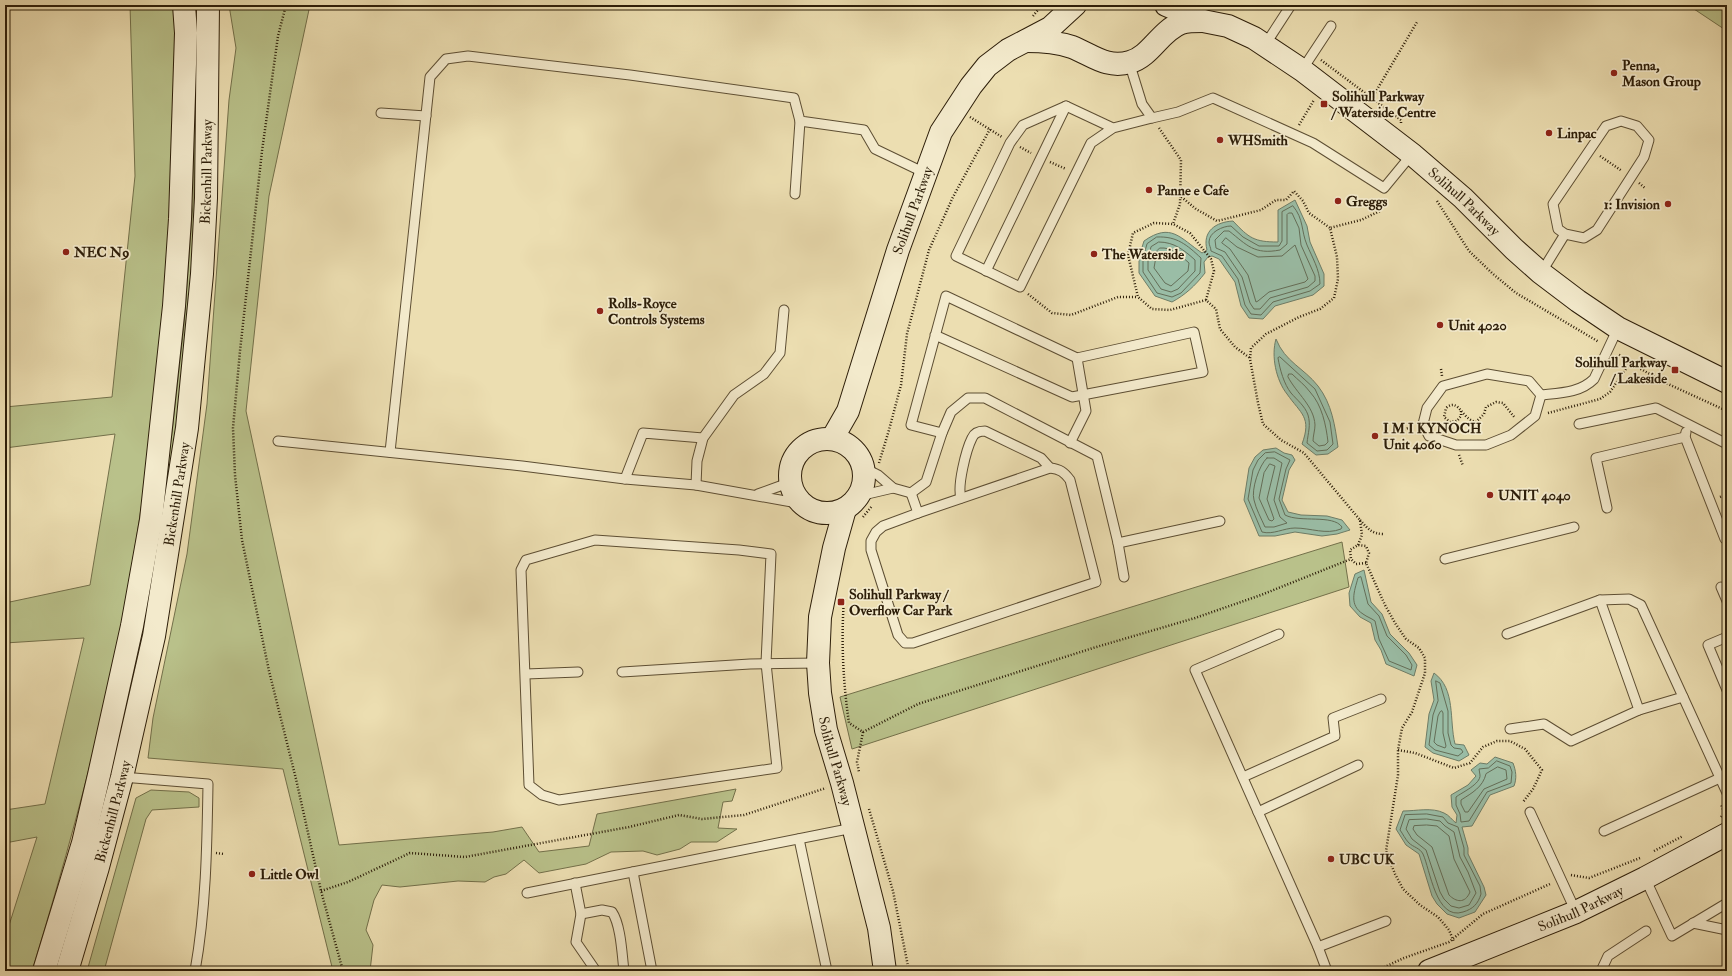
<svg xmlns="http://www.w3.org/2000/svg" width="1732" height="976" font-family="'IM FELL Double Pica',serif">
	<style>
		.green { fill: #b9c18a; stroke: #73704a }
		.water { fill: #9abda6; stroke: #6e7d67 }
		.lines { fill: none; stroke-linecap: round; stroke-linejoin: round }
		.shore { stroke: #646e58; stroke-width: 1 }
		.lane-casing { stroke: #5d4e33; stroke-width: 11 }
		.secondary-casing { stroke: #2d1e09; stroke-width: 24 }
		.path { stroke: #2d1e09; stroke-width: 2.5; stroke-dasharray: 1 2; stroke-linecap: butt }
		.lane { stroke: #f3eacc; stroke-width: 9 }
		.secondary { stroke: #f3eacc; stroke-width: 22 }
		.poi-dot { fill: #8f2418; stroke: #f3eacc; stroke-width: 1.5 }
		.labels { text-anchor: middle; stroke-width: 3.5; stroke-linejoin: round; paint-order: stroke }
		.poi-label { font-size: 14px; font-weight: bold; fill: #2d1e09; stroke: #f3eacc; text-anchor: start }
		.street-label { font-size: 14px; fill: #2d1e09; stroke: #f3eacc }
	</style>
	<rect width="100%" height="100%" fill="#ecdeb1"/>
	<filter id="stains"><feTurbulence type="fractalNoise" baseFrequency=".005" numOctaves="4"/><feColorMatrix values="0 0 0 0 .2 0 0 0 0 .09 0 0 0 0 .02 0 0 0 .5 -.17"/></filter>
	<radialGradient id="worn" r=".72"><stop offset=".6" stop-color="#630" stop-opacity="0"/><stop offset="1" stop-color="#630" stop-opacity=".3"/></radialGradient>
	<g class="green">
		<path d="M130,5H174C177,81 173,156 169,231C166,266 166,301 162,335C152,444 136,554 114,661C92,766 63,869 32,971H5V938L37,837L5,843V810L45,804L84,638L5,643V603L90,585L115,434L5,448V407L112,397L135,176Z"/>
		<path d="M194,5H199V132L187,346L154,589L125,729L58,971H52L156,540L172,433L184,325L193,204Z"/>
		<path d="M229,5H310L269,196L246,411L339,845L493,832L522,827L539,852L589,846L597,814L736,789L732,801L723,802L718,828L737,829L717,842H691L680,849L657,855L643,851L611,852L586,864L539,873L524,860L506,874L494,877L485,882L458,881L400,887L382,885L374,900L366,930L373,945L370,971H333L283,769L148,758L153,718L187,554L207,404L229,100L236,48Z"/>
		<path d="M1688,5H1727V31Z"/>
		<path d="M1342,542L1349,587L852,749L840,697Z"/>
		<path d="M151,790L189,792L199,798V807L152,810L146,819L104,971H87L136,798Z"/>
	</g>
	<g class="water">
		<path d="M1295,200L1307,226L1310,242L1324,274V286L1313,295L1275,306L1263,319L1249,318L1241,306L1235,282L1219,259L1212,256L1208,257L1204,262L1205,273C1195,286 1185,295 1172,302L1155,296L1139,273V257L1144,241C1171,222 1180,238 1202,253L1207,250C1202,231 1216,222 1233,221C1249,238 1254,242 1278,242V210Z"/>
		<path d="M1276,339C1285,362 1304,368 1318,386C1332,404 1335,426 1338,447L1328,454L1316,455L1302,444C1312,417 1301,414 1287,394C1276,380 1271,356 1276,339Z"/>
		<path d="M1276,448L1284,453L1292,455L1295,460L1289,470L1282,500L1288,512L1301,515L1327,516L1342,520L1350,530L1337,534L1322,536L1295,532L1275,536H1259L1244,500L1249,468L1255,457L1263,450Z"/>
		<path d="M1364,570L1371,602L1382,614L1390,634L1409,653L1417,665L1414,676L1386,664L1381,650L1375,640L1371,623L1360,617L1350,606L1349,593L1355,574Z"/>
		<path d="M1434,673C1456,689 1449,720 1455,744L1464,745L1469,755L1459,761L1433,753L1425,747L1429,714L1434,700L1431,681Z"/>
		<path d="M1495,757L1513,763C1516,771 1517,778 1514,786L1490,795L1472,826L1462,827L1468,848V854L1484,887L1486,895L1475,912L1459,918L1447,914L1437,904L1432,896L1419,854L1406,845L1396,829L1403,811C1416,811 1432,807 1444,813C1449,815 1452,820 1456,823L1457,815L1452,807L1451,795L1468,785L1476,776L1471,770L1480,763L1487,764Z"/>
	</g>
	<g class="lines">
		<g class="shore">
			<path d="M1293,206C1304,219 1301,231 1307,245C1312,257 1320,270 1320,284L1310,291L1273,302L1261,315L1251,314L1245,305L1238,279L1222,256L1211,251C1211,248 1209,245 1209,242C1209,232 1223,226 1231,226L1243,237L1259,246H1279L1282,241V212Z"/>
			<path d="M1289,213H1292L1299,228L1301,245L1315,276V281L1308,287L1270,298L1260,309H1254L1250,303L1242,277L1225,252L1216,248L1215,240L1224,231H1229C1247,245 1254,255 1280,250L1287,244V215Z"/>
			<path d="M1157,237C1177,236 1187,245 1201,258L1200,273L1181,293L1172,297L1157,293L1143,272V258L1147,244Z"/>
			<path d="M1226,238L1237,247L1258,257L1282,256L1295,245L1308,279L1305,282L1269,292L1258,301L1256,302L1248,275L1230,249L1222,243Z"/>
			<path d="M1159,242C1174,242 1184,250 1195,260V271L1178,289L1171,292L1161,289L1148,270V258L1151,247Z"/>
			<path d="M1160,248C1172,247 1180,255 1189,263L1188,271L1171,286L1165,283L1154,268L1157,251Z"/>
			<path d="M1280,357L1315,389L1330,422L1333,444L1327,450L1317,451L1307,443C1308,433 1311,425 1308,415C1305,406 1297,400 1291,393C1284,384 1280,370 1278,358Z"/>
			<path d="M1289,374H1292C1298,380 1305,385 1310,392C1322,405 1326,425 1328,442L1325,445L1319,446L1313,441C1313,436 1315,430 1315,425C1314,406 1297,394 1288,377Z"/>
			<path d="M1275,452L1290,460L1286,469L1279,499L1285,515C1300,523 1333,514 1342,527L1341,529C1326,535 1311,528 1295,528C1284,528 1273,535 1262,532L1248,499L1253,470L1258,460L1265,453Z"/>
			<path d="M1267,458H1274L1282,463L1274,500L1280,517L1287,523L1274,527H1265C1261,518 1256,509 1254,500C1251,490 1259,465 1267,458Z"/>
			<path d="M1270,464L1275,466L1267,499L1274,519L1272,521L1269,520L1259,498L1264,473Z"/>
			<path d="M1361,577L1368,604L1379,616L1387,636L1406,655L1412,665L1411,670L1389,661L1379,639L1375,621C1371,618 1367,617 1363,614C1349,605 1354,592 1358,578Z"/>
			<path d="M1436,681L1440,683L1448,711V733L1451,745L1454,748L1461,749L1463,752L1458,756L1435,750L1429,745L1433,715L1438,701Z"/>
			<path d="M1442,711L1443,713V733L1446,746L1445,748L1437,745L1434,742L1438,716L1440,712Z"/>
			<path d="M1497,761L1510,766L1512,772L1511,783L1487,792L1469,821L1461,822L1460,814L1456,805V797C1461,793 1481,784 1480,775C1480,773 1479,771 1479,769L1488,768Z"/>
			<path d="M1498,767L1506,770L1507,779L1484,789L1468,812H1465L1461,804V800C1472,793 1483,787 1486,774Z"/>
			<path d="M1427,814L1443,817L1448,823L1458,827L1464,848V855L1480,886L1481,894C1478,904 1473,909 1463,912C1436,921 1430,869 1423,854C1420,848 1413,847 1409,843C1405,839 1403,834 1400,830L1405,815Z"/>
			<path d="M1427,819L1440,821L1445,826L1454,832L1460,857L1468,872L1476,893L1469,905L1459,908L1451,906L1444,899L1440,892L1426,850L1412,839L1406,829L1409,820Z"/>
			<path d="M1427,825L1437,826L1449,836L1454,859L1470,892C1465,904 1456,902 1449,895L1432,847L1417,835L1413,829L1414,826Z"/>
		</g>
		<defs>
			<g id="lane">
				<path d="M1265,45L1291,5"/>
				<path d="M1129,62L1142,104L1152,118L1178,112L1213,98L1313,143L1384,188L1412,154"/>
				<path d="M1302,70L1331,26"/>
				<path d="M381,113L426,116"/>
				<path d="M1621,121L1637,126L1649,140L1644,157L1597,230L1584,238L1565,234L1558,229L1553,204L1606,126Z"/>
				<path d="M1113,128L1066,106L1023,125L1010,143L956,256L1020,287L1091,143L1113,128L1152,118"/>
				<path d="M795,194L800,121"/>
				<path d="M986,271L1066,106"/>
				<path d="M1541,273L1565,234"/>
				<path d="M935,335L1072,397L1203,372L1194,332L1077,358L946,296L911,425L942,433"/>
				<path d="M1487,374L1529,381L1541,395L1535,416L1511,435L1486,445H1456L1429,436L1423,424L1427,408L1443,386Z"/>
				<path d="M1541,395C1560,393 1580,393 1594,379L1618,328"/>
				<path d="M1579,424L1656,408L1727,444"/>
				<path d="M1686,432L1685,437L1725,539L1727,538"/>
				<path d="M278,441L522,466L625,479L696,485L803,504"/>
				<path d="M1070,443L1086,411L1077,358"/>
				<path d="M390,452L430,77L446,59L468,56L630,75L794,98L800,121L864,130L875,149L925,173"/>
				<path d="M864,468L878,475L893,488L911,493L926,482L942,433L951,412L968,398H985L1097,456L1118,543L1124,577"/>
				<path d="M1050,468C1060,469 1064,472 1070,480L1096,582L913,643H905L898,635L871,550V541L876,532L883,526L918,513Z"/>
				<path d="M625,479L643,433L703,438"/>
				<path d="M696,485L697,461L703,438L734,395L764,374L780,353L784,310"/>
				<path d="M911,493L918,513"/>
				<path d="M758,494L791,482"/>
				<path d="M859,496L893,488"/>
				<path d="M961,498C957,486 966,450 972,438C974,433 979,431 985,431L1041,458L1050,468"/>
				<path d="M1607,508L1596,458L1685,437"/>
				<path d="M595,540L739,550L771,554L766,663L777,768L559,800L542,795L529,785L521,570L526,560Z"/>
				<path d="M1118,543L1220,521"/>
				<path d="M1445,559L1574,527"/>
				<path d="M1721,587L1727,601"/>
				<path d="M1279,634L1195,670L1318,947L1327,971"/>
				<path d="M1507,634L1600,600L1629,599L1641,605L1727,793"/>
				<path d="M1727,637L1708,645L1727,690"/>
				<path d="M622,672L750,664L818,663"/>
				<path d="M526,674L578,672"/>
				<path d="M1639,710L1683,697"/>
				<path d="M1510,729L1544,724L1571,741L1639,710L1600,600"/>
				<path d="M122,777L208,784C207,847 206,909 195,971"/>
				<path d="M1243,777L1335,736L1333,718L1381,699"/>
				<path d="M1258,812L1358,765"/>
				<path d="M1530,812L1576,912"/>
				<path d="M1604,831L1720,778"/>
				<path d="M799,839L827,971"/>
				<path d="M633,872L652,971"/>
				<path d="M1645,878L1672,936L1727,903"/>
				<path d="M575,883L581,914L576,942L596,971"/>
				<path d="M527,893L853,828"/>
				<path d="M581,914L602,910L612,912C621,925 622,955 624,971"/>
				<path d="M1693,923L1727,930"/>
				<path d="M1318,947L1386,921"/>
				<path d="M1601,971L1608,956L1646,931"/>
			</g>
			<g id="secondary">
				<path id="s1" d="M1166,5L1203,21L1228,26L1254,38L1302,70L1413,155L1463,198L1514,249L1541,273L1578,301L1618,328L1727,382"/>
				<path d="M1026,41C1042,41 1057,42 1072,47C1092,55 1107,69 1130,62C1151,56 1160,31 1181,23C1187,21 1196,21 1203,21"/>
				<path id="s2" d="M832,439L848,411L898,250L941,132L971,86L987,66L1008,50L1050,28L1075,5"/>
				<circle cx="827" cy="476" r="37"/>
				<path id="s3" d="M845,509L834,548L820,617L818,663L820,693L826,730L842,783L879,928L885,971"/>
				<path d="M44,971L83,843L99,775L132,626L151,520L174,306L180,219L186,33L184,5"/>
				<path id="s4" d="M67,971L98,867L122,777L154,636L187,428L202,274L206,198L208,5"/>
				<path id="s5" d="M1429,971L1576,912L1645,878L1727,834"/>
			</g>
		</defs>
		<use href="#lane" class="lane-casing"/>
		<use href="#secondary" class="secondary-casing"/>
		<g class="path">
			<path d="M286,5L278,36L262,151L240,351L233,428L235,475L242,540L269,671L296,779L321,891L343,971"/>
			<path d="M1033,16L1042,5"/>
			<path d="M1321,60L1401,120V123"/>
			<path d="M1372,98L1417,22"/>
			<path d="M970,117L1002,137"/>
			<path d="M1299,125L1314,100"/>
			<path d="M1159,128L1181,160L1180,204L1173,224"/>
			<path d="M1573,136L1581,142"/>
			<path d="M1020,147L1031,153"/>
			<path d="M1600,156L1622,171"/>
			<path d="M1050,162L1066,169"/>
			<path d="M1639,183L1645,188"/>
			<path d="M1179,195L1196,209L1217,221L1261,210L1276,200H1286L1294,191L1303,201L1309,213L1330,228"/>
			<path d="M1437,201L1469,251L1493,274L1516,293L1599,342"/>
			<path d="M1028,294L1052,313L1071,315L1118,297H1138"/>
			<path d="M1206,300L1214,271L1211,259L1190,233L1173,224L1154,223L1133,233L1128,255L1138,297L1152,309L1170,310L1206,300L1216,309L1220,329L1235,347L1250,358"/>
			<path d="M1630,363L1666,383L1727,411"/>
			<path d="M1441,369L1442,376"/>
			<path d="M1461,411V416L1457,421L1450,422L1444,417L1446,408C1459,397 1461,419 1476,422L1484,414L1486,407L1496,402L1503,403L1515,418"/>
			<path d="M1548,413L1600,399L1610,392L1630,363L1618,354"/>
			<path d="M1450,422L1453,433"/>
			<path d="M1401,430L1412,427"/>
			<path d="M1459,455L1463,466"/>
			<path d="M879,463L889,430L901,385L907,334L929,250L953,197L990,129"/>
			<path d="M1720,497L1727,494"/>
			<path d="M863,517L872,506"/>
			<path d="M1360,520C1368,529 1372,534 1384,534"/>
			<path d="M1358,545L1362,535L1360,520L1304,453L1281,440L1263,424L1258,403L1250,359L1251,348L1266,334L1299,317L1320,309L1334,298L1338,279L1337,257L1330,228L1361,220L1380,211L1385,199"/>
			<path d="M1366,563L1356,564L1351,559L1350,550L1358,545L1366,546L1369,553L1366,563L1385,605L1395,623L1406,639L1419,648L1425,658V673L1412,712L1402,728L1398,750V775L1386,851L1395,874L1403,889L1420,905L1438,917L1449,930L1454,942"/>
			<path d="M844,599C841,640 843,682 849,723L863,732L857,762L859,772"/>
			<path d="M863,732L918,704L1093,648L1195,618L1261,595L1351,559"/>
			<path d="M1398,750L1415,753L1454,768L1470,763L1483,747L1497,741H1510L1525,749L1542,770L1533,789L1523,802"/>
			<path d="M869,809L893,891L909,971"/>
			<path d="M1721,817L1724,813L1721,804"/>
			<path d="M1654,851L1683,836"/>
			<path d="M216,853L224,854"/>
			<path d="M1571,875L1589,878L1640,858"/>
			<path d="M321,891L348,882L410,853L465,857L629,827L679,815L702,819L744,815L826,788"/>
			<path d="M1376,971L1404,958L1449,942L1483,914L1550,884"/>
		</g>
		<use href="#lane" class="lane"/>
		<use href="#secondary" class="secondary"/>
	</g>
	<g class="poi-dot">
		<circle cx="1614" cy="73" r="4"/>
		<rect x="1320" y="100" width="8" height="8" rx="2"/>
		<circle cx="1549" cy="133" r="4"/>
		<circle cx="1220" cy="140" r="4"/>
		<circle cx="1149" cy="190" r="4"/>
		<circle cx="1338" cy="201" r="4"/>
		<circle cx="1668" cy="204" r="4"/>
		<circle cx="66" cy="252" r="4"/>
		<circle cx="1094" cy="254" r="4"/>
		<circle cx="600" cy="311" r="4"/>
		<circle cx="1440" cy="325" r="4"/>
		<rect x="1671" y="366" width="8" height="8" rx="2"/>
		<circle cx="1375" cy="436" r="4"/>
		<circle cx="1490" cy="495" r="4"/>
		<rect x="837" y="598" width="8" height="8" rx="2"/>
		<circle cx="1331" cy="859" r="4"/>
		<circle cx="252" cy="874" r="4"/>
	</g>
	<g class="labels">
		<g class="poi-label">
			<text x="1622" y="70">Penna,<tspan x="1622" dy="16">Mason Group</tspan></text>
			<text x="1332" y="101">Solihull Parkway<tspan x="1332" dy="16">/ Waterside Centre</tspan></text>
			<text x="1557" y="138">Linpac</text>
			<text x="1228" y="145">WHSmith</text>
			<text x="1157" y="195">Panne e Cafe</text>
			<text x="1346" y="206">Greggs</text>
			<text x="1660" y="209" text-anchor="end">1: Invision</text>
			<text x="74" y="257">NEC N9</text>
			<text x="1102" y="259">The Waterside</text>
			<text x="608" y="308">Rolls-Royce<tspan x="608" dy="16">Controls Systems</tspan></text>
			<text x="1448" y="330">Unit 4020</text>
			<text x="1667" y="367" text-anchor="end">Solihull Parkway<tspan x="1667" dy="16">/ Lakeside</tspan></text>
			<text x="1383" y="433">I M I KYNOCH<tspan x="1383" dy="16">Unit 4060</tspan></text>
			<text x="1498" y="500">UNIT 4040</text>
			<text x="849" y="599">Solihull Parkway /<tspan x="849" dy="16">Overflow Car Park</tspan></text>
			<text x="1339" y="864">UBC UK</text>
			<text x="260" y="879">Little Owl</text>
		</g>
		<g class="street-label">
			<text dy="5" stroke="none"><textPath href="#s4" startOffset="814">Bickenhill Parkway</textPath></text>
			<text dy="5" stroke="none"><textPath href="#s1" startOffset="361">Solihull Parkway</textPath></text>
			<text dy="5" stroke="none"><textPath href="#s2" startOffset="243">Solihull Parkway</textPath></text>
			<text dy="5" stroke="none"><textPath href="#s4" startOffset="490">Bickenhill Parkway</textPath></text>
			<text dy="5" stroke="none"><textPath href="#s3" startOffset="257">Solihull Parkway</textPath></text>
			<text dy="5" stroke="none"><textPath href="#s4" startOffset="166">Bickenhill Parkway</textPath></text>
			<text dy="5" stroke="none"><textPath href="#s5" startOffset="164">Solihull Parkway</textPath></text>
		</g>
	</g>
	<rect width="1732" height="976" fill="none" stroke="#ecdeb1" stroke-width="20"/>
	<rect x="6" y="6" width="1720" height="964" fill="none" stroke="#2d1e09" stroke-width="2"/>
	<rect x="10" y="10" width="1712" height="956" fill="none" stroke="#2d1e09"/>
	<rect width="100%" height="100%" filter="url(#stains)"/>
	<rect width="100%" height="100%" fill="url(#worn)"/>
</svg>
